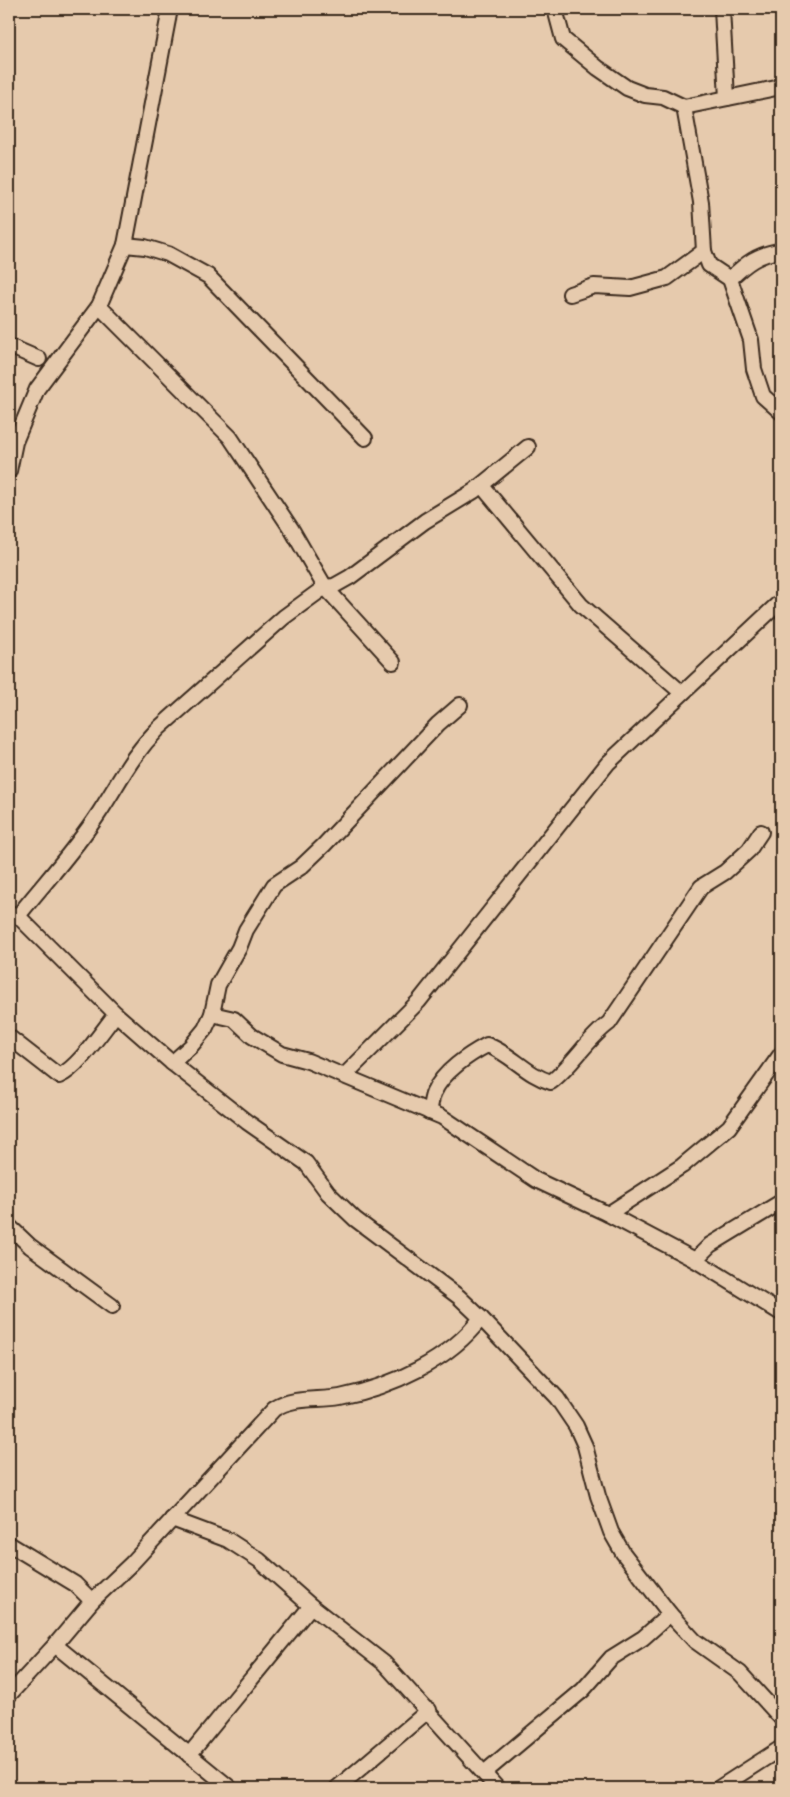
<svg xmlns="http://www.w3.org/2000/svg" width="790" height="1797" font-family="Itim,sans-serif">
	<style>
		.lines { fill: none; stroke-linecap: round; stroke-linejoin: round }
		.minor-casing { stroke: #3b2a1e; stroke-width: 18 }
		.minor { stroke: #e6caad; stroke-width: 14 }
	</style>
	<rect width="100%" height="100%" fill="#e6caad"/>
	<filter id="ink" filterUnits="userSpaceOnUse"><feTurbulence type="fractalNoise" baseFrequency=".02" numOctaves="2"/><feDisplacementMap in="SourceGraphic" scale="10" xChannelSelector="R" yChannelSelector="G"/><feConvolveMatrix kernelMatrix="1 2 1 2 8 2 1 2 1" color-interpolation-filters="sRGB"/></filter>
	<g filter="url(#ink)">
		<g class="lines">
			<defs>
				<g id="minor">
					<path d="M555,9L563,39L598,68L627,88L645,95L663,97L684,107"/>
					<path d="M722,9L727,98"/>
					<path d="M781,87L684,107L701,202L704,251L709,265L730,279L751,340L754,369L763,396L781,412"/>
					<path d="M125,245L145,247L168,254L208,276L365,438"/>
					<path d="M730,279C745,264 759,253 781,251"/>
					<path d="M570,294L594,286L630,288L667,278L704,251"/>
					<path d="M99,306L230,437L292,530L325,587L393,662"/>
					<path d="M9,346L39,359"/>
					<path d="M9,471L15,442L37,389L99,306L125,245L170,9"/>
					<path d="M482,486L581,605L682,693"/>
					<path d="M9,913L18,916L116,1014L172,1063L247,1122L306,1163L328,1193L355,1219L459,1297L481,1318L557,1398L576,1426L585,1446L598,1496L611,1532L623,1553L670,1614L695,1641L740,1673L781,1718"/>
					<path d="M18,916C45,882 75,850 99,813C120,781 131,756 159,728L284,617L325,587L334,586L350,577L425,521L474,491L528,447"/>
					<path d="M212,1014L234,1019L252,1036L282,1054L308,1061L442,1117L536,1180L608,1214L695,1260L781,1313"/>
					<path d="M9,1037L59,1076C78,1068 102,1031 116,1014"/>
					<path d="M172,1063L191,1046L205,1029L212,1014L218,985L239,948L246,930L274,885L301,867L324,845L438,724L460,705"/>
					<path d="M344,1076L419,1001L608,763L781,601"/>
					<path d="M429,1112C431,1106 431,1098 434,1092C443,1072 468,1055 487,1045C512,1054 526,1075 551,1082C573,1065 587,1039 609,1023L701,887L725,872L749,850L761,832"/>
					<path d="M608,1214L682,1166L729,1127L781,1054"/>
					<path d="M9,1226L30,1246L112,1306"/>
					<path d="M695,1260L710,1245L781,1202"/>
					<path d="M172,1519L228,1540L259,1560L311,1606L384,1663L497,1788"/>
					<path d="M9,1544L75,1584L92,1601"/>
					<path d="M55,1645L230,1788"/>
					<path d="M9,1695L55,1645L92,1601L132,1563L274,1409C294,1396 318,1401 340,1397C391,1387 450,1360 481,1318"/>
					<path d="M189,1755L311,1606"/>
					<path d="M484,1773L583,1690L611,1658L643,1638L670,1614"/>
					<path d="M337,1788L429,1710"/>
					<path d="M719,1788L781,1748"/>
				</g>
			</defs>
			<use href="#minor" class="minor-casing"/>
			<use href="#minor" class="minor"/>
		</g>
	</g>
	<rect width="790" height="1797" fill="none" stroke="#e6caad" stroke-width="30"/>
	<rect x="15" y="15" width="760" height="1767" fill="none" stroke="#3b2a1e" stroke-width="2" filter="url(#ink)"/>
</svg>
